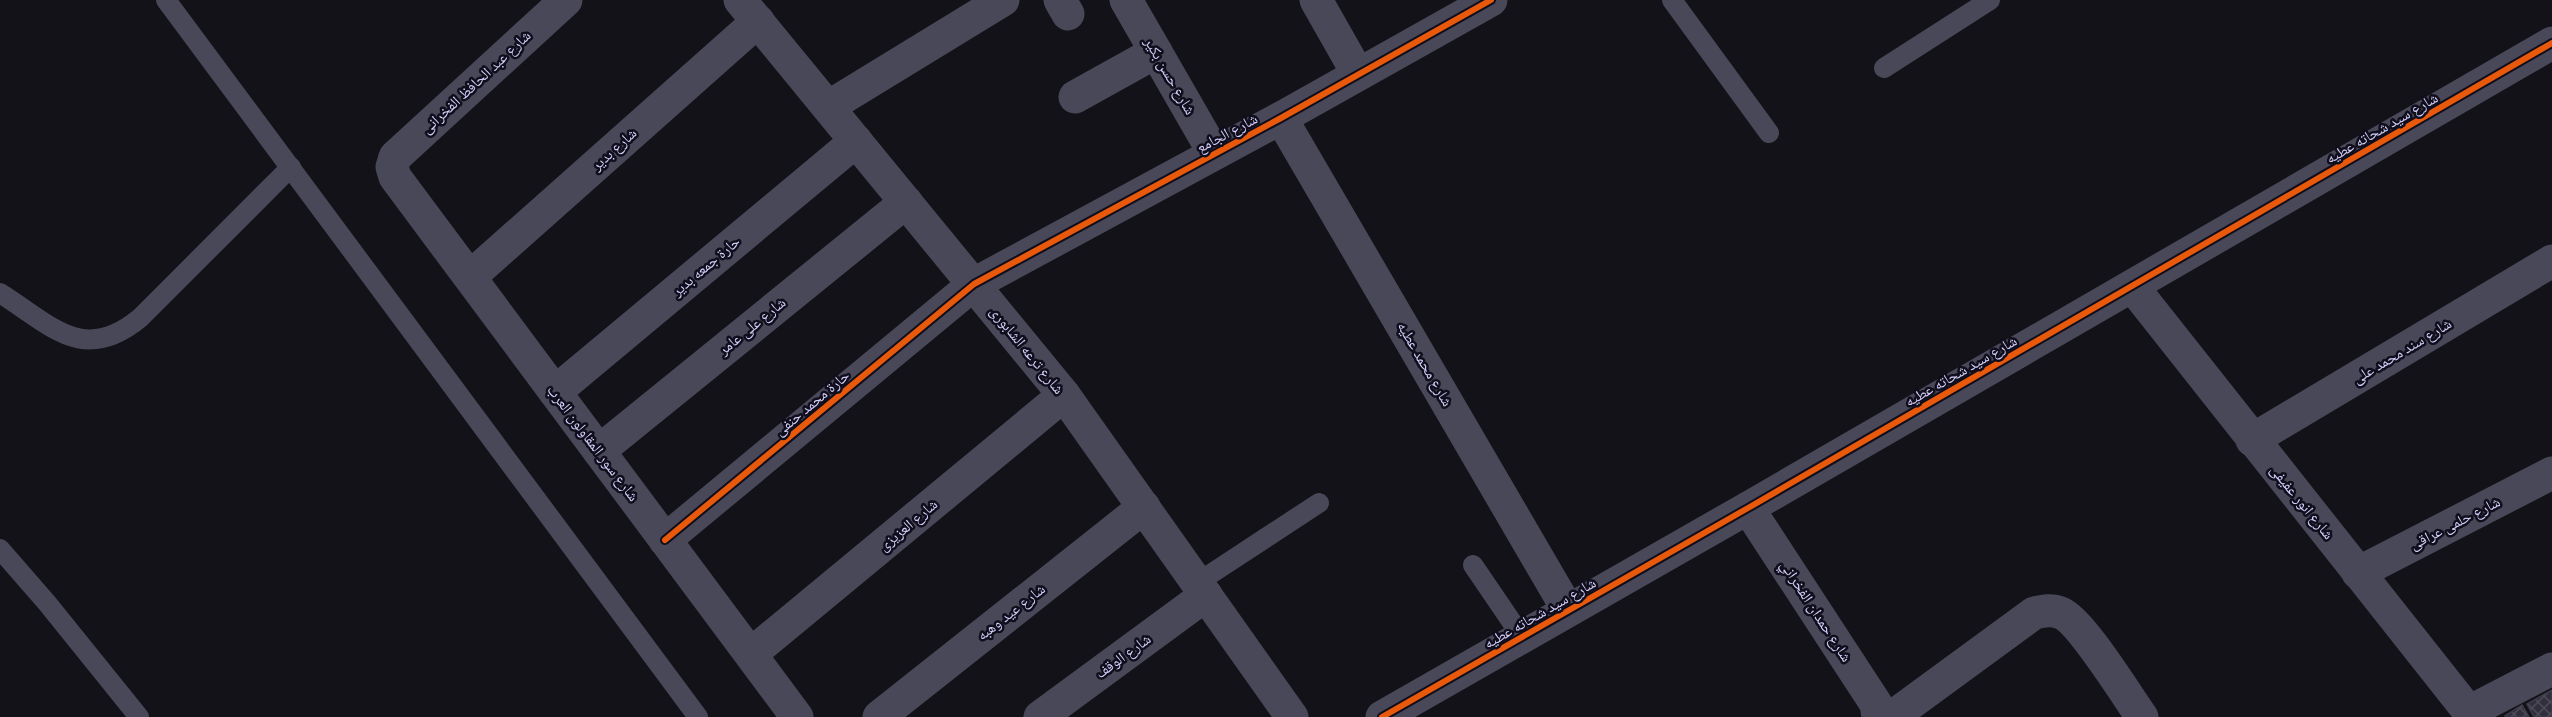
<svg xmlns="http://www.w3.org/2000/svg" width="2552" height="717" font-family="'Fira Sans Condensed','Noto Naskh Arabic',sans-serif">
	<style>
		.building { fill: url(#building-cross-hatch); stroke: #3e3c4b; stroke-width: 1.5 }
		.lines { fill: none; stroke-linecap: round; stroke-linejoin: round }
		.service { stroke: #484858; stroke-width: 20 }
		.minor { stroke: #484858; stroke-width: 33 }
		.cycleway-casing { stroke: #100e1c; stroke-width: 10 }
		.cycleway { stroke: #e8590c; stroke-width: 6 }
		.labels { text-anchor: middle; stroke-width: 5; stroke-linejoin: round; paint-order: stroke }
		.street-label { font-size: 15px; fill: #d3cff9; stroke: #100e1c }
	</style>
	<defs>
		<pattern id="building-cross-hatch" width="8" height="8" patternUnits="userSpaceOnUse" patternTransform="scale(1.5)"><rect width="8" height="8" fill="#302f3b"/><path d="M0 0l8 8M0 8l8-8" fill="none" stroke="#4d4c58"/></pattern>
	</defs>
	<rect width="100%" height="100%" fill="#121218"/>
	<g class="building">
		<path d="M2552,690V717H2534L2527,704Z"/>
		<path d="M2522,705L2529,717H2506L2505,716Z"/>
	</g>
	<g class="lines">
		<g class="service">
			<path d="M166,0L698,717"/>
			<path d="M1672,0L1769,133"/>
			<path d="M1884,68L1990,0"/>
			<path d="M0,293C51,325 83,365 140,318L291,167"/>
			<path d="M0,549L47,603L139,717"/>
			<path d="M1473,565L1522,637"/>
			<path d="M1197,583L1319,503"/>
		</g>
		<g class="minor">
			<path d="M566,0L395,157L392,167L395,177L797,717"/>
			<path d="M740,0L1064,395L1292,717"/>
			<path d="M1060,0L1068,14"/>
			<path d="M1126,0L1214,153"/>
			<path d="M1316,0L1358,74"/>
			<path d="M1075,97L1156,52"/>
			<path d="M828,107L1003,0"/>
			<path d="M1281,118L1568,610"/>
			<path d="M470,277L758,21"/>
			<path d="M2132,286L2473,717"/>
			<path d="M555,392L856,141"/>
			<path d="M2252,440L2552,261"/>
			<path d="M599,451L906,202"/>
			<path d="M1748,508L1876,704L1878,717"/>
			<path d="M665,540L974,284L1281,118L1491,0"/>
			<path d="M2358,573L2552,473"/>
			<path d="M751,654L1064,395"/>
			<path d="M2469,712L2552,669"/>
			<path d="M879,717L1144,507"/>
			<path d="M1040,717L1206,595"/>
			<path d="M1382,717L1748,508L2552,43"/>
			<path d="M1892,717L2034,613C2043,611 2051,609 2061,613C2081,621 2127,696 2142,717"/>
		</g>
		<defs>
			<g id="cycleway">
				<path d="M665,540L974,284L1281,118L1491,0"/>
				<path d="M1382,717L1748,508L2552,43"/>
			</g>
		</defs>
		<use href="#cycleway" class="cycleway-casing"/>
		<use href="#cycleway" class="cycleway"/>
	</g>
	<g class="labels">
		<g class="street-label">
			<text transform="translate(1170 76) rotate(60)" y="5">شارع حسن بكير</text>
			<text transform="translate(476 82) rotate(-43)" y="5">شارع عبد الحافظ الفخرانى</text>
			<text transform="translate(2382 128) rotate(-30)" y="5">شارع سيد شحاته عطيه</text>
			<text transform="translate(1227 133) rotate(-28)" y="5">شارع الجامع</text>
			<text transform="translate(614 149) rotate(-42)" y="5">شارع بدير</text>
			<text transform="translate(706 266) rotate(-40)" y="5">حارة جمعه بدير</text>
			<text transform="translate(752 326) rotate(-39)" y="5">شارع على عامر</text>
			<text transform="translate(1027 350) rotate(51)" y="5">شارع ترعه الشابورى</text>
			<text transform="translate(2402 351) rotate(-31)" y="5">شارع سند محمد على</text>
			<text transform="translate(1425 364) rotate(60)" y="5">شارع محمد عطيه</text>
			<text transform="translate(1961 371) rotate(-30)" y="5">شارع سيد شحاته عطيه</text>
			<text transform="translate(812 403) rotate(-40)" y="5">حارة محمد حنفى</text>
			<text transform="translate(593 443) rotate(53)" y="5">شارع سور المقاولون العرب</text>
			<text transform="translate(2302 502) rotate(51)" y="5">شارع انور عفيفى</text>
			<text transform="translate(2455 523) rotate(-27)" y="5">شارع حلمى عراقى</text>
			<text transform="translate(908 525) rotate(-40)" y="5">شارع العزيزى</text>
			<text transform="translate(1816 611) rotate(57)" y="5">شارع حمدان الفخراني</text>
			<text transform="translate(1011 612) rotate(-38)" y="5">شارع عيد وهبه</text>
			<text transform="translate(1540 613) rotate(-30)" y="5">شارع سيد شحاته عطيه</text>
			<text transform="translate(1123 656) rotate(-36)" y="5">شارع الوقف</text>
		</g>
	</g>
</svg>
